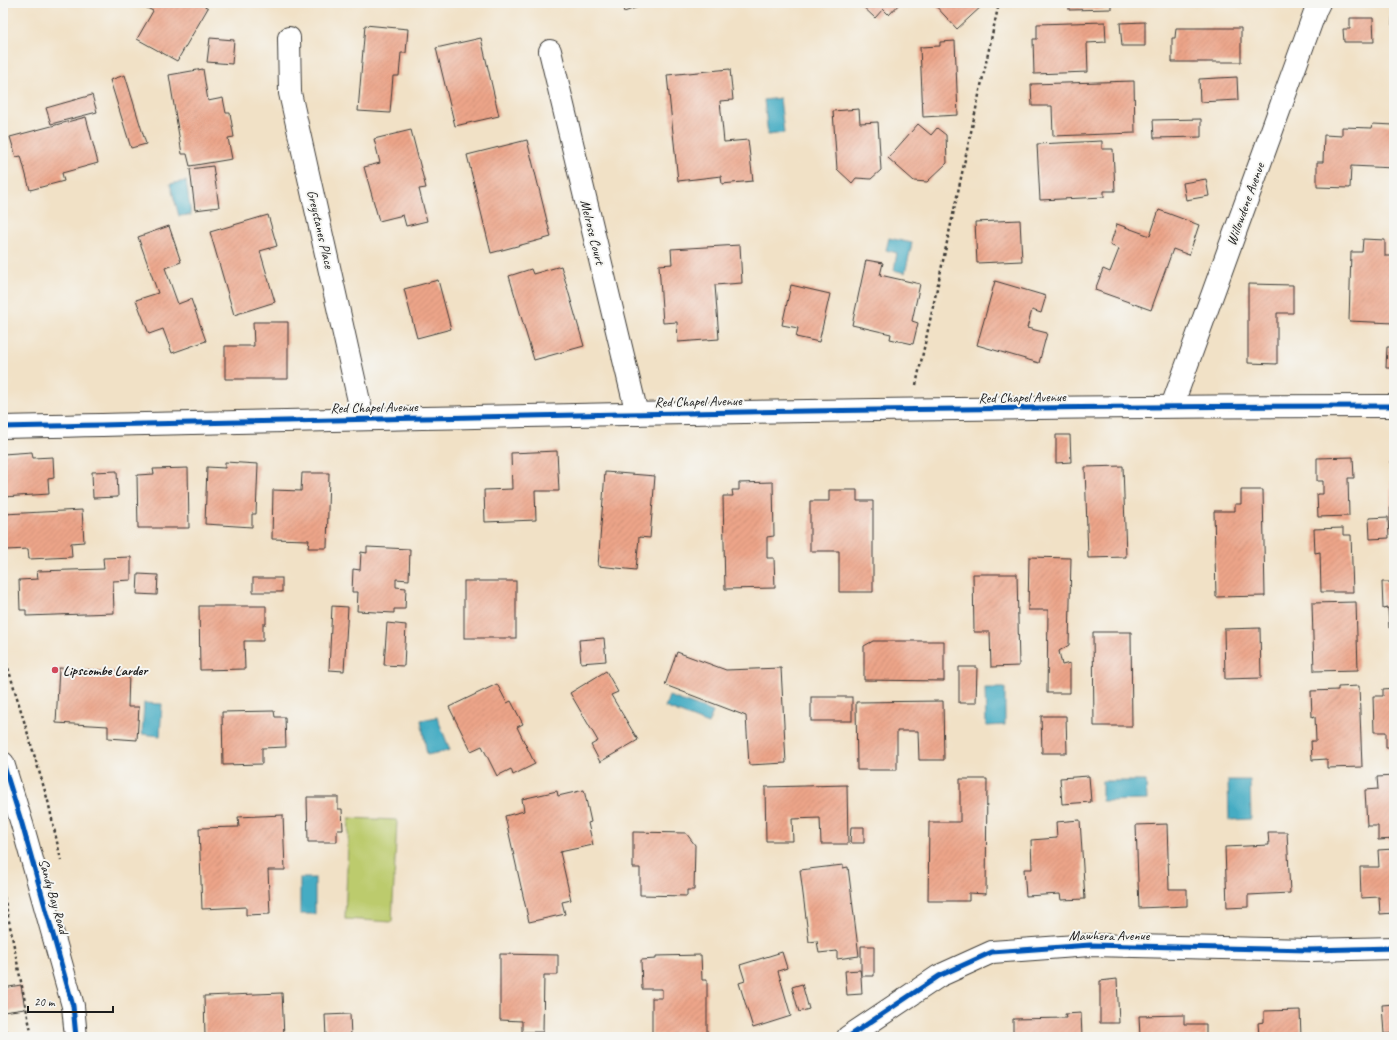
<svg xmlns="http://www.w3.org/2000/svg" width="1397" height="1040" font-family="Caveat,sans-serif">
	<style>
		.garden { fill: #bccb6d; stroke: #6c7444 }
		.water { fill: #44acc3; stroke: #306470 }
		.building { fill: url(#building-hatch) }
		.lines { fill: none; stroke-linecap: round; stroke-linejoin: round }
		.minor-casing { stroke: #3c3a36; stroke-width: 24 }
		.primary-casing { stroke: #3c3a36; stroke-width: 24 }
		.path { stroke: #3c3a36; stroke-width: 2.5; stroke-dasharray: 3 3; stroke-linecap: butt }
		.minor { stroke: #fff; stroke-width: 22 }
		.primary { stroke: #fff; stroke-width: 22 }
		.cycleway-casing { stroke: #f6f6f2; stroke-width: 8 }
		.cycleway { stroke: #0057b8; stroke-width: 5 }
		.poi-dot { fill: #d1495b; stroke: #f6f6f2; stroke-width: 1.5 }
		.labels { text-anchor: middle; stroke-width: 4; stroke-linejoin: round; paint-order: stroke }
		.street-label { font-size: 14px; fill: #1c1c1c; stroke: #f6f6f2 }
		.poi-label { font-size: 14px; font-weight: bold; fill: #1c1c1c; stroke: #f6f6f2; text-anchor: start }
	</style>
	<defs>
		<pattern id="building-hatch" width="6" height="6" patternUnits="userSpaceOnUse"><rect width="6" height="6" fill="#eca489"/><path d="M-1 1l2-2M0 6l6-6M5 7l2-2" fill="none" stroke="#ca8d76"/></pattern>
	</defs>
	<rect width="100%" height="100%" fill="#f6f6f2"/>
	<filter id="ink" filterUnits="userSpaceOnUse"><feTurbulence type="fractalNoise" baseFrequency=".025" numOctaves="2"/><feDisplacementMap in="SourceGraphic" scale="8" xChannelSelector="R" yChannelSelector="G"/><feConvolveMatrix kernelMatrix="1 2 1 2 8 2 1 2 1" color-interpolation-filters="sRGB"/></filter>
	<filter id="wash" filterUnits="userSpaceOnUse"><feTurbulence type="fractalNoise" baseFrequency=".012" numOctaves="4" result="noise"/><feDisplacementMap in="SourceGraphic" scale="16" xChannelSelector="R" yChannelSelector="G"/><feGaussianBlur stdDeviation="0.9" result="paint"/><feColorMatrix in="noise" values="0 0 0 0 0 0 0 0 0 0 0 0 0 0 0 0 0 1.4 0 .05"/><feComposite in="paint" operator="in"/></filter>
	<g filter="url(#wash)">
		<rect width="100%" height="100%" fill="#f1e1c6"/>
		<path class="garden" d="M349,818L397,820L392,922L345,919Z"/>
		<g class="water">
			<path d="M780,98L784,133L768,135L764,100Z"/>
			<path d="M186,181L191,215L179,216L170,184Z"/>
			<path d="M889,238L912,243L905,273L894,270L897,253L886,250Z"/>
			<path d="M985,688H1005V725L986,726Z"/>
			<path d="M669,696L713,712L708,724L665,707Z"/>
			<path d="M144,703L162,704L160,736L142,734Z"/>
			<path d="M437,717L450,750L427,755L421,720Z"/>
			<path d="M1228,780H1250L1251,819L1229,820Z"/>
			<path d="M1102,781H1146L1147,800L1102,801Z"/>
			<rect x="300" y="878" width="15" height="36"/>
		</g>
		<g id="blocks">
			<g class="building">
				<path d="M137,3H200L208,8L177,61L137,39L153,11Z"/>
				<path d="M621,3H650L624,12Z"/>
				<path d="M859,3H900L889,15L883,9L875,18Z"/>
				<path d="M933,3H981L983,5L957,29Z"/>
				<path d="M1069,3H1111V9L1069,10Z"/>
				<path d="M1393,6H1394V25H1392Z"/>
				<path d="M1350,18H1373L1374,42H1344L1343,29H1350Z"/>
				<path d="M1105,22L1106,42L1087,43L1088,72L1034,74L1033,39H1037V24Z"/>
				<path d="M1145,22V46H1122L1120,23Z"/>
				<path d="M365,25L408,29L406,53H401L399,76H393L390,113L358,111Z"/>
				<path d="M1176,28H1241V62H1172V38H1175Z"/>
				<path d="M210,38L234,40L232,64L207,62Z"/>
				<path d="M481,38L499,116L455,126L436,48Z"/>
				<path d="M955,41L958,115L923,117L920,47L940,46V42Z"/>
				<path d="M203,69L208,101L223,98L226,113H230L234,137L228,138L232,159L190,166L187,154H182L169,75Z"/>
				<path d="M730,69L733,100L720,101L724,142L748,140L753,181L722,184L721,176L678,181L667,75Z"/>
				<path d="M125,75L146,144L131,148L110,80Z"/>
				<path d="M1237,77L1238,100L1200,102L1199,79Z"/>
				<path d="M1134,81L1135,133L1053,136L1052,106H1032L1031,84Z"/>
				<path d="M92,95L97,112L51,124L46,108Z"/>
				<path d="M859,109L860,123L878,122L881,170L871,179L856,178L852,183L837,169L833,111Z"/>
				<path d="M86,117L98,163L62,173L64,181L30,190L21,156L16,157L10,137Z"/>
				<path d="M1201,119V137L1154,138L1153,120Z"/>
				<path d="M918,124L931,135L937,128L946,135L947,163L927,182L914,181L888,158Z"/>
				<path d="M1373,124L1394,125V168L1351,166L1350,188L1317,187V162H1323L1324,135L1342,136V127L1372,128Z"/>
				<path d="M411,130L426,188L419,189L427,221L406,226L403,215L379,221L364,167L380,163L374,139Z"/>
				<path d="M527,140L551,237L491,253L467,155Z"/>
				<path d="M1102,141V149H1113L1115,191H1104V197L1040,200L1037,144Z"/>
				<path d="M213,166L219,207L195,210L190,169Z"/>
				<path d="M1206,179L1209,196L1186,200L1183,183Z"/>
				<path d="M1159,210L1199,225L1189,255L1173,249L1151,310L1095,290L1103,269L1110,272L1119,249L1110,245L1117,224L1150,236Z"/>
				<path d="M268,215L277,246L260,251L275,302L234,315L210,232Z"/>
				<path d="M1020,220L1022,261L977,263L975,222Z"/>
				<path d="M169,226L181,262L165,268L178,304L191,299L206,341L172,353L163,329L149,334L136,300L158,293L138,237Z"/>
				<path d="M1363,239L1385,240V256H1394V323L1349,321L1351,252H1362Z"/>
				<path d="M740,245L742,283L715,285L719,339L678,342L677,322L663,323L659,265L672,264L671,249Z"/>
				<path d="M866,260L883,263L880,275L920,284L912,321L918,323L913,344L890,339L891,334L852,325Z"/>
				<path d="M561,266L584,346L534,360L509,276L531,269L533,274Z"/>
				<path d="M438,280L451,329L417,338L404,289Z"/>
				<path d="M995,281L1046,296L1041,313L1032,310L1027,328L1047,333L1039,363L977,345Z"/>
				<path d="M1248,284L1293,285V313H1277V364L1248,363Z"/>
				<path d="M791,285L830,294L819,342L796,337L798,328L782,325Z"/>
				<path d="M253,322H288V379H225V346H254Z"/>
				<path d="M1387,347H1394V368H1386Z"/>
				<path d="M1056,435H1070L1071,462L1056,463Z"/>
				<path d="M557,451L559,491H535L536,520L485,522L484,490L512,489L511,453Z"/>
				<path d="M32,452L33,458L53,457L54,478L48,479L49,494L3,497V454Z"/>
				<path d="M1353,457L1354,478H1348L1349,516L1318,517L1317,494H1323V481H1317V458Z"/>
				<path d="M1391,461H1394V529H1390Z"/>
				<path d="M225,462L258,464L256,514H252V527L205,524L207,467L225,468Z"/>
				<path d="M1123,466L1126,557L1088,558L1085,467Z"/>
				<path d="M188,468L189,528H138L137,475L154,474L153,469Z"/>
				<path d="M117,471L118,497L93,498L92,472Z"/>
				<path d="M605,472L655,476L650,538L639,537L636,570L598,566Z"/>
				<path d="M302,473H329L327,548H308L309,540L272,539L273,490L301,491Z"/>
				<path d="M773,482L774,536L767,537V558H774L775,588L725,589L723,496H733L732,490H739V483Z"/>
				<path d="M829,490H857V501H873V592H839V551H810V501H829Z"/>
				<path d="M1241,490H1263L1265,596L1216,597L1214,511H1235V504H1241Z"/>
				<path d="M82,510L84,542L71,543L72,557L29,559L28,549L6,550L4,514Z"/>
				<path d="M1388,517L1389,538L1370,539L1369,518Z"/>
				<path d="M1343,528V535H1351L1353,592H1321L1320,552L1315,553L1314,529Z"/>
				<path d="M367,547L410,549L409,580L396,579V587L406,588L405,609H394V613L357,611L358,592H352L353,569L360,570L361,552L367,553Z"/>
				<path d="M131,557V580L113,581L114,613L26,616V610H20L19,580L38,579L37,571L104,569L103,558Z"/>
				<path d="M1029,557L1071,558L1069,645L1059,651L1062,665L1070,663V693H1047L1048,610H1028Z"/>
				<path d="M138,574L158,575L157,595L137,594Z"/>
				<path d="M973,574H1017L1019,666L991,667L990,632H974Z"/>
				<rect x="253" y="578" width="29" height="14"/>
				<rect x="464" y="581" width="52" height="57"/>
				<path d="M1382,582H1394V628H1389L1388,608L1383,609Z"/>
				<path d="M1356,602L1358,670L1314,671L1312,603Z"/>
				<path d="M199,606H266V624H263V641H244L245,669L200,670Z"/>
				<path d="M332,606L348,607L344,671L329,670Z"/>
				<path d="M387,623L406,625L404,666L384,665Z"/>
				<path d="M1260,628L1261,678L1225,679L1224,629Z"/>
				<path d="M1093,632H1131L1132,726H1094Z"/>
				<path d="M604,638L606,661L581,663L579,640Z"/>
				<path d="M873,641H944V681L864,680V646Z"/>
				<path d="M677,652L726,670L781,668L786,763L749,765L746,716L665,685Z"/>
				<path d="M959,667H977L976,703H959Z"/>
				<path d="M59,668L129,672L128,707H139L137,740L108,738V726L56,723Z"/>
				<path d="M606,671L618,692L611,695L638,740L600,762L591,745L598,741L570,693Z"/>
				<path d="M497,684L507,703L511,701L523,724L517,727L535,764L513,775L511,769L497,776L482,746L471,751L449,707Z"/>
				<path d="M1359,686L1362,767L1327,768V759L1312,760L1311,741H1316L1315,716L1312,717L1311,691L1338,690V687Z"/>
				<path d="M1394,688V748H1386V732H1374L1373,696H1383V689Z"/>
				<rect x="811" y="697" width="41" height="24"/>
				<path d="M943,701L944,760H919L918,731H897V770H857L856,702Z"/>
				<path d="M274,711L275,717H285L286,747L262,748V764L223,765L222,712Z"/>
				<path d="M1041,716H1066L1067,753H1042Z"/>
				<path d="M1089,776L1091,802L1062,804L1060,778Z"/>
				<path d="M1394,776V839L1378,840V826H1367L1365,790L1378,789L1377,777Z"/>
				<path d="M960,779H987L986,894L969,893V901H928L929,822H960Z"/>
				<path d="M847,785L848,844H821L820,818L792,819L793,841H766L765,787Z"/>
				<path d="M584,790L591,822L588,823L593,845L560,852L571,900L562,902L565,914L529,922L505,816L524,811L522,799L557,791L558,796Z"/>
				<path d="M307,797H338V809H342L343,830H337V842H308Z"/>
				<path d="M283,815L285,870H268L270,914L246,915V907L202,909L199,828L239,827L238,817Z"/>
				<path d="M1080,820L1085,899L1061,900L1060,894L1026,896L1024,869H1032L1031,840L1057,838L1056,822Z"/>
				<path d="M1167,824L1169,889H1187V906L1139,908L1136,825Z"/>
				<path d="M851,827H864V843H850Z"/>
				<path d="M633,832L686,833L695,845L694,890H687V896L640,895V868H633Z"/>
				<path d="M1268,832H1287L1290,893L1248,895V907L1227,908L1225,847L1269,845Z"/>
				<path d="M1394,849V913L1380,914L1379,897L1361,898L1360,867H1379L1378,850Z"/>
				<path d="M843,865V868L848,867L859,956L837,959V951L819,953L817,941L809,942L800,870Z"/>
				<path d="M861,946H874V976H861L862,994L847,995L845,971L860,970L861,976Z"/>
				<path d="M782,952L787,968L778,971L791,1016L753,1028L739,983L745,981L740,965Z"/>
				<path d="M500,954L558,955V975H544L543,1032H522V1021L500,1020Z"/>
				<path d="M701,955L702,980H707V1037H664V1035H652V998H662V989H642L641,960L656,959V956Z"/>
				<path d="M1117,979L1119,1023H1100V981Z"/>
				<path d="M802,984L809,1009L799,1012L792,987Z"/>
				<path d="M21,985L25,1009L3,1012V988Z"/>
				<path d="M282,993L284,1037H205L204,996Z"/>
				<path d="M1394,1004V1033L1384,1034L1382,1005Z"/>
				<path d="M1300,1010L1301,1037H1259L1258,1023L1264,1022V1011Z"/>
				<path d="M1081,1013L1082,1037H1013V1019L1066,1018L1065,1014Z"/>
				<path d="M350,1014L351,1037H326L325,1015Z"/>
				<path d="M1184,1015V1024H1206V1037H1140L1139,1016Z"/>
				<path d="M3,1030H7L14,1037H3Z"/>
			</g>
		</g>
	</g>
	<g filter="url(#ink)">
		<use href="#blocks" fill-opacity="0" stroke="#3c3a36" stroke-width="1"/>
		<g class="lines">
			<defs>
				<g id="minor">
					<path d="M289,38L290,93L363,419"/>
					<path d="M550,51L637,414"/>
					<path d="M1172,406L1316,9L1319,3"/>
					<path d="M3,427C467,417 930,406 1394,406"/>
					<path d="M848,1037L939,976L992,952L1090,945L1310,950L1394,948"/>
				</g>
				<path id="primary" d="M3,763L22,824L73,1006L76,1037"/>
			</defs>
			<use href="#minor" class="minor-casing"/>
			<use href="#primary" class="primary-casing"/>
			<g class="path">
				<path d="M916,385L999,3"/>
				<path d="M3,651L48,801L61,860"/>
				<path d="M3,891L32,1037"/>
			</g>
			<use href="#minor" class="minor"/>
			<use href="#primary" class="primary"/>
			<defs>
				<g id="cycleway">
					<path d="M3,427C467,417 930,406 1394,406"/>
					<path d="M3,763L22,824L73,1006L76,1037"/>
					<path d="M848,1037L939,976L992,952L1090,945L1310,950L1394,948"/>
				</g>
			</defs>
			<use href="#cycleway" class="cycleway-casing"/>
			<use href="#cycleway" class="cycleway"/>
		</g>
	</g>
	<circle class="poi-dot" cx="55" cy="670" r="4"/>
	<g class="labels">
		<g class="street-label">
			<text transform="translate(1245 204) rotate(-70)" y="5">Willowdene Avenue</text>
			<text transform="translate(321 229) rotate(77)" y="5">Greystanes Place</text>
			<text transform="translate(593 232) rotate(76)" y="5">Melrose Court</text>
			<text transform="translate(1022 397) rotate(-1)" y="5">Red Chapel Avenue</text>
			<text transform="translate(698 401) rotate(-1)" y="5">Red Chapel Avenue</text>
			<text transform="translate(374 407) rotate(-1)" y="5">Red Chapel Avenue</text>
			<text transform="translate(54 896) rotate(74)" y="5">Sandy Bay Road</text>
			<text x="1109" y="940">Mawhera Avenue</text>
		</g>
		<g class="poi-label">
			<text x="63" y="675">Lipscombe Larder</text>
		</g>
	</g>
	<rect width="1397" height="1040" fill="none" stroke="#f6f6f2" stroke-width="16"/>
	<path d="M28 1006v6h85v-6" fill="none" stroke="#1c1c1c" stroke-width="2"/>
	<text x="34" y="1006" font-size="12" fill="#1c1c1c" stroke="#f6f6f2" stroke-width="3" paint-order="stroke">20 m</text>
</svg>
